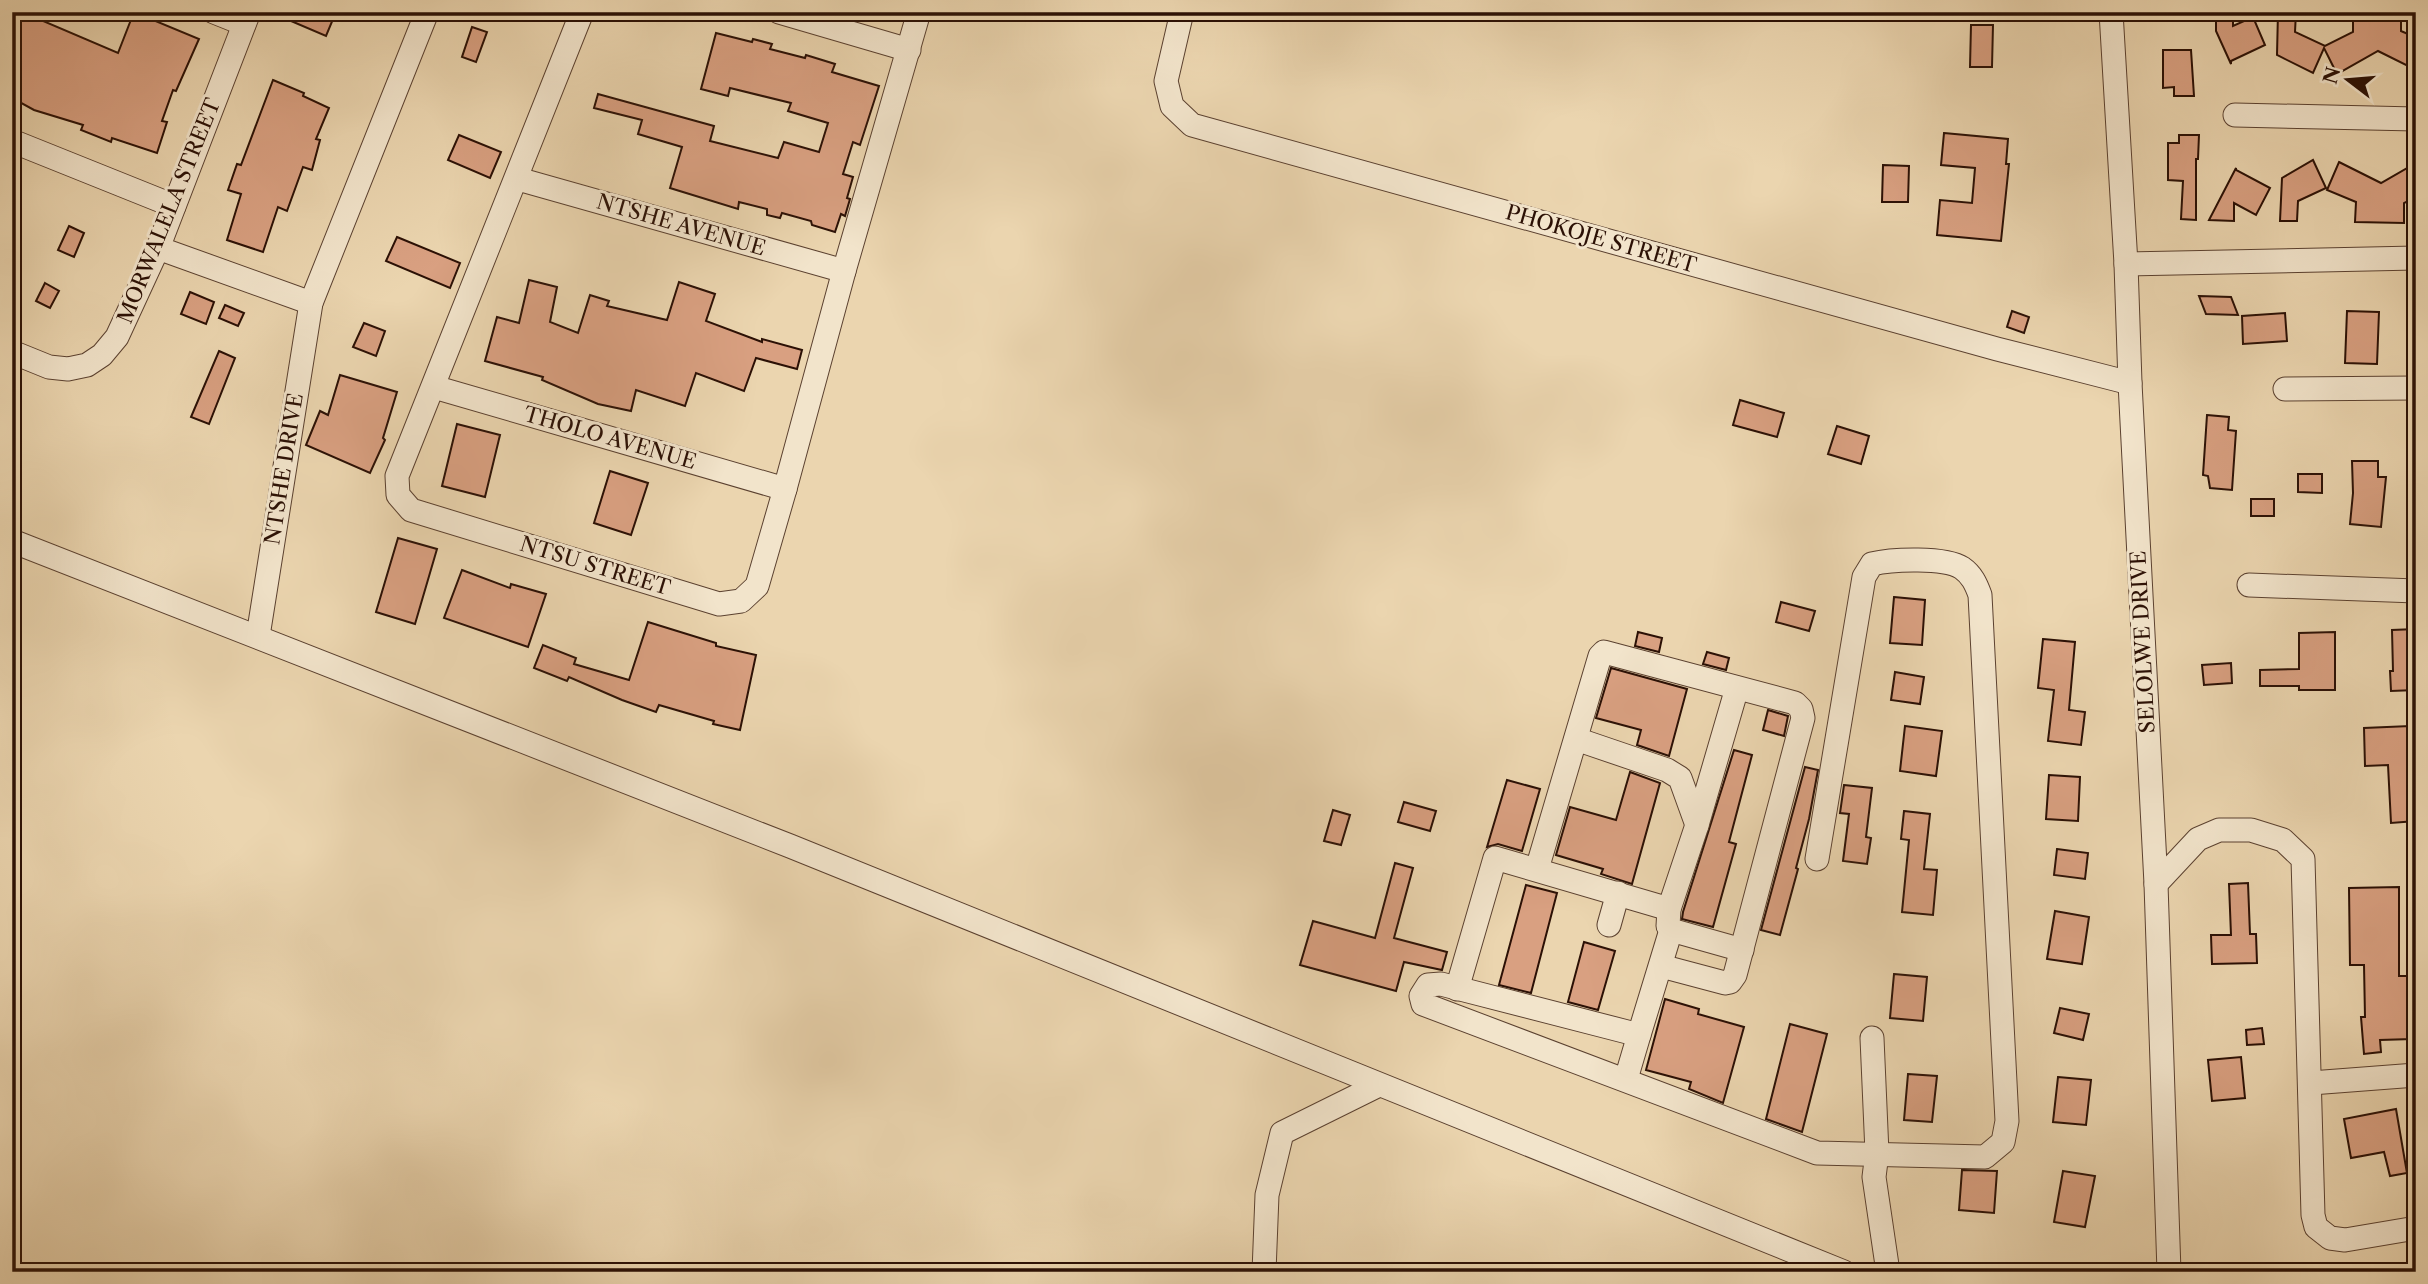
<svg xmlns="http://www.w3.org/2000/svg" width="2428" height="1284" font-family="'Libre Caslon Text',serif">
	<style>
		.building { fill: #d9a081; stroke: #2b1005; stroke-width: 2 }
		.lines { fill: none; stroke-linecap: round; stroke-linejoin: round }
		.minor-casing { stroke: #5b4130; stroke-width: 25 }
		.minor { stroke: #f2e4cb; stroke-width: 23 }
		.labels { text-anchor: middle; stroke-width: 6; stroke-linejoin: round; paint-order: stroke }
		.street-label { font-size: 21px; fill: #2b1005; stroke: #f2e4cb }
	</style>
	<rect width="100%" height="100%" fill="#ebd5af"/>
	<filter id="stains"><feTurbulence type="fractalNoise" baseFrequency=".00286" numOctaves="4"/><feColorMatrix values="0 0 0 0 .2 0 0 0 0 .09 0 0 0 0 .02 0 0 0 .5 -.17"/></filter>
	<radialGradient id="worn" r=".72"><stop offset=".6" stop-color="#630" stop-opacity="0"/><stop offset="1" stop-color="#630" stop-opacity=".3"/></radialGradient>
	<g class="building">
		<path d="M23,12H46L43,21L118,53L134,12L199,39L176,91L173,90L162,121L167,122L157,153L112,138L111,142L81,130L83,125L34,110L12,98V39Z"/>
		<path d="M270,12H336L326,36Z"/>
		<path d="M2216,12H2233V26L2253,17L2265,45L2231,61V64L2216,31Z"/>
		<path d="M2278,12H2296L2295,32L2325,46L2353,32V12H2401V31L2410,35L2416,23V70L2378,51L2337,74L2324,48L2313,73L2277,55Z"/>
		<path d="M1971,25H1993L1992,67H1970Z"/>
		<path d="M472,27L487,32L476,62L462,57Z"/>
		<path d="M716,33L752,42L753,39L772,44L770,49L805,58L806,55L835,64L832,72L879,86L860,145L853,142L843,174L853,177L847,198L850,199L845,216L841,214L835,232L812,225L811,221L782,213L780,218L767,215V209L739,202L738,209L670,188L682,147L638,134L642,120L594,108L598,94L714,126L710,141L778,158L784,142L819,152L828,123L788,111L791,103L730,88L728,96L701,89Z"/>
		<path d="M2163,50H2191L2194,96H2174V87L2163,88Z"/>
		<path d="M273,80L304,93L303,96L329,108L316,139L320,140L312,170L303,167L287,211L278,207L263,252L227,240L241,194L228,190L237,164L241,165Z"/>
		<path d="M1944,133L2008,139L2006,164H2009L2001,241L1937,235L1940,200L1972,203L1975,168L1941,165Z"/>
		<path d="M459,135L501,152L490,178L448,160Z"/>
		<path d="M2179,135H2199L2198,159H2196V220L2181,219L2183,181L2168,180V143H2179Z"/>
		<path d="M2313,160L2326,188L2298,201L2297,221H2280L2282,178Z"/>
		<path d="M2339,162L2381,183L2416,163V197L2404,203V223L2355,222L2356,202L2327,190Z"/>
		<path d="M1883,165L1909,166L1908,202H1882Z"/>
		<path d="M2236,168V170L2270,188L2256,215L2234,203V221L2209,220Z"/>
		<path d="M69,226L84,233L74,257L58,250Z"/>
		<path d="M397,237L460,263L450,288L386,261Z"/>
		<path d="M529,280L557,287L550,322L578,333L590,295L609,301L607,306L667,320L679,282L715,294L706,321L762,342V339L802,350L797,369L756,358L744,391L696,373L685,406L636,390L631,411L598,404L542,380L543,377L485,361L497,317L519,323Z"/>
		<path d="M45,283L59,291L50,308L36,301Z"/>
		<path d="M190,292L214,302L206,324L181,314Z"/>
		<path d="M2199,296L2231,297L2238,315L2206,314Z"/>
		<path d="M225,305L244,313L238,326L219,318Z"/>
		<path d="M2012,311L2029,317L2024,333L2007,327Z"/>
		<path d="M2347,311L2379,312L2377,364L2345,363Z"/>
		<path d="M2285,313L2287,341L2243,344L2242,316Z"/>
		<path d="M364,323L385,331L376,356L353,347Z"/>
		<path d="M219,351L235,358L209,424L191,417Z"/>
		<path d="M340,375L397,392L383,438L385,440L370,473L306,445L320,411L328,415Z"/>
		<path d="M1740,400L1784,413L1777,437L1733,425Z"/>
		<path d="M2207,415L2229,417L2228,430L2236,431L2232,490L2210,488L2208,476L2203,475Z"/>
		<path d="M457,424L500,435L485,497L442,486Z"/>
		<path d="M1837,426L1869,436L1861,464L1828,454Z"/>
		<path d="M2352,461H2378V477H2386L2381,527L2350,524L2353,493Z"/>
		<path d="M610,471L648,483L631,535L594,523Z"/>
		<path d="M2298,474H2322V493L2298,492Z"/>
		<rect x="2251" y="499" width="23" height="17"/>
		<path d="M398,538L437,549L415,624L376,612Z"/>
		<path d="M462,570L510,588L511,584L546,594L528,647L444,618Z"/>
		<path d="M1894,597L1925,600L1922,645L1890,643Z"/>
		<path d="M1781,602L1815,611L1809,631L1776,622Z"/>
		<path d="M648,622L716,643V646L756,655L740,730L713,724L714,721L659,705L656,712L622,700L569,677L567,681L534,668L543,645L576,658L574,664L629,680Z"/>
		<path d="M2416,629V690L2391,691L2390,671H2393L2392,630Z"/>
		<path d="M1638,632L1662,638L1659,652L1635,646Z"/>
		<path d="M2335,632V690H2299V686H2260V670L2299,669V633Z"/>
		<path d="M2043,639L2075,642L2069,710L2085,712L2081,745L2048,741L2054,690L2038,688Z"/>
		<path d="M1707,652L1729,658L1726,670L1703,664Z"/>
		<path d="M2231,663L2232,683L2204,685L2202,665Z"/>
		<path d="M1611,668L1687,689L1669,756L1637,745L1641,730L1596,718Z"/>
		<path d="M1895,672L1924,677L1920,704L1891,700Z"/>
		<path d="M1768,710L1788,716L1784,736L1763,730Z"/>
		<path d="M1905,726L1942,731L1936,776L1900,771Z"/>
		<path d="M2410,726L2413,790H2416V821L2391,823L2388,765L2365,766L2364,728Z"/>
		<path d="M1734,750L1752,755L1729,842L1736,844L1713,927L1682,919L1683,912Z"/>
		<path d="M1805,767L1818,770L1809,819L1796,868L1798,869L1780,935L1761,930Z"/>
		<path d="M1630,772L1660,783L1632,884L1601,874L1603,869L1556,855L1570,807L1616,820Z"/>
		<path d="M2049,775L2080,777L2078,821L2046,819Z"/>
		<path d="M1507,780L1540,789L1522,851L1498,844L1487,847Z"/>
		<path d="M1844,785L1872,788L1866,837L1871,838L1867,864L1843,861L1849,814L1840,813Z"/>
		<path d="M1404,802L1436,811L1430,831L1398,822Z"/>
		<path d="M1333,810L1350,815L1341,845L1324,841Z"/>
		<path d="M1904,811L1930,814L1924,869L1937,870L1933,915L1902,912L1909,840L1901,839Z"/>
		<path d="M2057,849L2088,853L2085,879L2054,875Z"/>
		<path d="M1395,863L1413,868L1394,938L1447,952L1442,970L1404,962L1396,991L1300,965L1313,921L1375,938Z"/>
		<path d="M2248,883L2250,934H2256L2257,963L2212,964L2211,935H2231L2229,884Z"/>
		<path d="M1526,885L1557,893L1531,993L1499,985Z"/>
		<path d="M2399,887V976H2411L2412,1039L2380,1040L2381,1052L2364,1054L2361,1017H2365L2364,965H2350L2349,888Z"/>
		<path d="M2055,911L2089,917L2082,964L2047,959Z"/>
		<path d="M1584,942L1615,951L1598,1010L1568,1002Z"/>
		<path d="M1894,974L1927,977L1923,1021L1890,1018Z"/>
		<path d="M1665,999L1699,1009L1698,1014L1744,1027L1723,1103L1689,1089L1691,1082L1646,1070Z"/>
		<path d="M2060,1008L2089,1014L2083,1040L2054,1033Z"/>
		<path d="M1790,1024L1827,1034L1802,1132L1766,1119Z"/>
		<path d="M2262,1028L2264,1044L2247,1045L2246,1030Z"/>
		<path d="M2241,1057L2245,1098L2212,1101L2208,1060Z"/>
		<path d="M1908,1074L1937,1076L1932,1122L1904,1120Z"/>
		<path d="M2058,1077L2091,1080L2086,1125L2053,1122Z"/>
		<path d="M2396,1109L2407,1173L2390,1176L2384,1152L2351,1158L2344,1119Z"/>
		<path d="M1962,1170L1997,1171L1994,1213L1959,1210Z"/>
		<path d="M2063,1171L2095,1176L2085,1227L2054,1222Z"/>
	</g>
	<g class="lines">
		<defs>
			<g id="minor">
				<path d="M214,12L244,24"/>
				<path d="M582,12L397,476L398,495L411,510L719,604L741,601L757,586L785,489L844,271L919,12"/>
				<path d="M779,12L909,50"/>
				<path d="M1182,12L1166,81L1172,106L1192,125L1997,349L2130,383"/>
				<path d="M2111,12L2126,264L2130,383L2156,884L2169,1272"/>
				<path d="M2235,115L2416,119"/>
				<path d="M12,141L174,206"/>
				<path d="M518,179L844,271"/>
				<path d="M158,248L311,303"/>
				<path d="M2126,264L2416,258"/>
				<path d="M12,352L49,367L68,369L87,365L102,355L117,337L158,248L249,12"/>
				<path d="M434,387L785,489"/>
				<path d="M2285,389L2416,388"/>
				<path d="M12,541L790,846L1844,1272"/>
				<path d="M2249,585L2416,591"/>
				<path d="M258,636L311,303L427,12"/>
				<path d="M1737,688L1697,825L1669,909L1668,926L1671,930L1742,950"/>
				<path d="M1576,739L1667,770L1680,778L1697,825"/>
				<path d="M1537,869L1600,656L1604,652L1795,703L1801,709L1803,718L1735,975L1730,982L1725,983L1661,966"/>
				<path d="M2156,884L2198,839L2219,830H2251L2283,840L2303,859L2313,1215L2316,1227L2330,1238L2345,1240L2416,1228"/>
				<path d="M1609,925L1618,893"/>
				<path d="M1671,930L1639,1035L1441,984L1428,985L1421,996L1423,1004L1817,1153L1985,1157L2003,1142L2007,1121L1980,595C1976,584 1972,575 1962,568C1945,557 1892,559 1872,564L1864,577L1817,859"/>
				<path d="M1457,989L1495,858L1669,909"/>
				<path d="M1872,1038L1877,1153L1874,1177L1888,1272"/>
				<path d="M1626,1079L1639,1035"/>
				<path d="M2311,1083L2416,1075"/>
				<path d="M1264,1272L1267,1195L1282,1133L1379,1085"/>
			</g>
		</defs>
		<use href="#minor" class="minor-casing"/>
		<use href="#minor" class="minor"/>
	</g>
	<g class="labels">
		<g class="street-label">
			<text transform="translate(169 211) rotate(-68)" y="7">MORWALELA STREET</text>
			<text transform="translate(681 225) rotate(16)" y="7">NTSHE AVENUE</text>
			<text transform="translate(1601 239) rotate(16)" y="7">PHOKOJE STREET</text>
			<text transform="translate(610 438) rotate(16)" y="7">THOLO AVENUE</text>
			<text transform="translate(284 469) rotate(-81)" y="7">NTSHE DRIVE</text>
			<text transform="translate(595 566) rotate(17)" y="7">NTSU STREET</text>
			<text transform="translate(2143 642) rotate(-93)" y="7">SELOLWE DRIVE</text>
		</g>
	</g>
	<rect width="2428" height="1284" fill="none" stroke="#ebd5af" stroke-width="42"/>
	<rect x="14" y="14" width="2400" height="1256" fill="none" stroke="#2b1005" stroke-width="3.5"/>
	<rect x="21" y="21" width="2386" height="1242" fill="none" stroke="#2b1005" stroke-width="2"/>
	<g transform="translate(2348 80) rotate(286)" stroke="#f2e4cb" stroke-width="5" paint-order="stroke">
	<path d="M0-5L12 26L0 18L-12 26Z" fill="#2b1005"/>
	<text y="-10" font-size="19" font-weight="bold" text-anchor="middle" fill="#2b1005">N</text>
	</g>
	<rect width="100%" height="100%" filter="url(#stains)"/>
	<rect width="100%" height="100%" fill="url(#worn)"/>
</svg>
